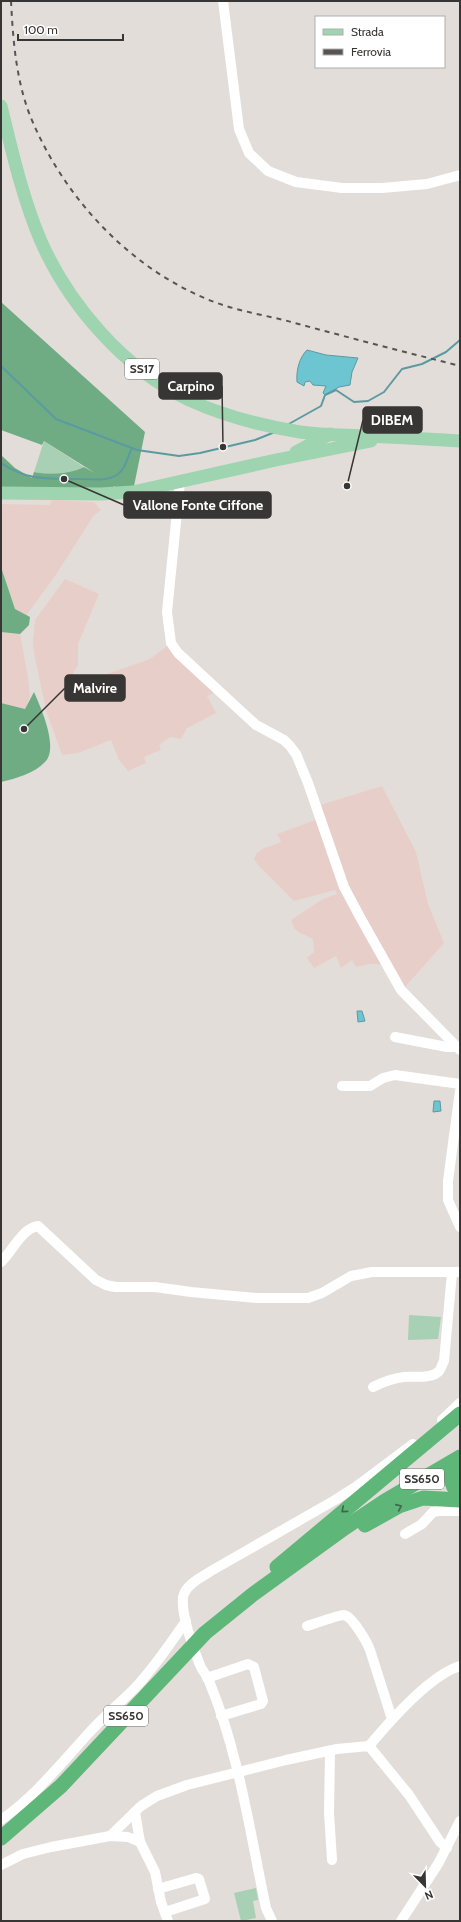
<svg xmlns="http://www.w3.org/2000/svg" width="461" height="1922" font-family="Cabin,sans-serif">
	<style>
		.industrial { fill: #e8cec9 }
		.green { fill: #a8d0b4 }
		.forest { fill: #6fac83 }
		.water { fill: #6cc5d1; stroke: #5c9aa2 }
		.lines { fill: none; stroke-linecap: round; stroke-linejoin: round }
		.stream { stroke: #5c9aa2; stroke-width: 2 }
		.minor { stroke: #fff; stroke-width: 10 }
		.major { stroke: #9ed4af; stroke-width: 13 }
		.highway { stroke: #5eb779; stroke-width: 15 }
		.rail { stroke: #575452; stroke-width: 2; stroke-dasharray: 5 5; stroke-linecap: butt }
		.oneway { stroke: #45634c }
		.labels { text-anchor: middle; stroke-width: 4; stroke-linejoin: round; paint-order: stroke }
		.shield { fill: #fff; stroke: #747271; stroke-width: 1 }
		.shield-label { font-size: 12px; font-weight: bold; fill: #383634 }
		.leader { fill: none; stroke: #383634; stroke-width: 1.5 }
		.callout-dot { fill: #383634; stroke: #fff; stroke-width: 1.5 }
		.callout { fill: #383634; stroke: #383634; stroke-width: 1.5 }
		.callout-label { font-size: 14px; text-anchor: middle; font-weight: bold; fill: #fff }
	</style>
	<rect width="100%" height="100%" fill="#e3ddd9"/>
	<g class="industrial">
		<path d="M52,500L94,502L101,510L94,515L57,573L26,616L15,609L1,567V504L50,505Z"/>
		<path d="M65,579L99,594L78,644V665L73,674L76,685L150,659L171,643L219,690L207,696L216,713L187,728L181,739L170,737L159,745L161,750L144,757L146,763L128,771L119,760L111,740L78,753L62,755L46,710L34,653L33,640L35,620Z"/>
		<path d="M1,632L20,634L28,677L30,697L25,709L1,703Z"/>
		<path d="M382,786L416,852L428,904L444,943L404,988L384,964H370L356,967L352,960L341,968L336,956L314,968L307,958L314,952L313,939L300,933L294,928L291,920L323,899L337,894L335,890L294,901L258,865L254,859L256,854L262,849L281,842L277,834L321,818L317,806Z"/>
	</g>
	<g class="green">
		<path d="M44,441L84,467C70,474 50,475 34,472Z"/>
		<path d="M409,1315L441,1317L438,1339L408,1340Z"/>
		<path d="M256,1888L258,1900L253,1901L256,1918L241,1921L234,1893Z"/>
	</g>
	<g class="forest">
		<path d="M1,302L145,432L133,491L125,493L114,486L112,494L1,491V455L15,468L32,478L34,472C50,475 70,474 84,467L95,473L44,441L42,445L1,430Z"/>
		<path d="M1,567L15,609L30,617L29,625L20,634L1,632Z"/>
		<path d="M34,692C41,708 59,748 45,762C33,774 17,778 1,782V703L25,709Z"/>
	</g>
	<g class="water">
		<path d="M307,350L326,355L358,358L352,372L350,385L339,387L325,395L323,393L326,386L313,385L310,381L305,382L304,386L297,382C296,371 299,358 307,350Z"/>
		<path d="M357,1011H362L365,1021L358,1022Z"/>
		<path d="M434,1101H440L441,1111L433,1112Z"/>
	</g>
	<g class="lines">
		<g class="stream">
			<path d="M1,366L56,419L137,450L179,456L200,453L255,440L275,432"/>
			<path d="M287,425L321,406L325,395L336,390L354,402L368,401L384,392L402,369L422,364L446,352L460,340"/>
			<path d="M1,463C29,482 50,478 81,479C95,479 105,482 117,475C126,469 127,457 132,448"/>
		</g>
		<g class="minor">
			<path d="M223,1L239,129L249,153L268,171L296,182L342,188H382L427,184L460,175"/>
			<path d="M180,482L167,612L171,643L178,653L256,725L284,740L290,746L296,754L308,783L344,887L360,917L401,990L460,1050"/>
			<path d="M395,1037L447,1047H457"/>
			<path d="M342,1086H370L383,1078L395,1075L460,1084"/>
			<path d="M460,1091L448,1181V1200L460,1227"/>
			<path d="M1,1262C12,1252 22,1228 38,1226L96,1280L106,1285L115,1287H155L191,1292L257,1298H308L322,1293L351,1276L372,1272H460"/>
			<path d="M373,1387C383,1382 393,1378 404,1377C413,1376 431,1379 438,1372C441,1370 442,1364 444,1361L452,1273"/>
			<path d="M442,1420L460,1403"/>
			<path d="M405,1534L422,1524L433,1512L438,1511H460"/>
			<path d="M307,1626C314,1624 338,1615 344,1615C352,1616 367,1642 370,1650L392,1719"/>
			<path d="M207,1678L248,1664L254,1667L263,1701L261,1704L221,1716"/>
			<path d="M369,1746C389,1722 430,1675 460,1666"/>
			<path d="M330,1752L329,1813L332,1860"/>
			<path d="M135,1812L140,1842L155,1872L161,1902L168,1921"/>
			<path d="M1,1820C34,1797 60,1765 87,1735C102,1718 119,1704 135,1688C154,1668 170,1644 186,1621"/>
			<path d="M110,1836L141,1806L157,1796L187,1785L286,1760L337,1749L369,1746L409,1795L440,1842L447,1848"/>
			<path d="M1,1865L23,1854L51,1847L110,1836L128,1837L140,1842"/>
			<path d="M158,1889L196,1878L199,1879L205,1899L165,1912"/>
			<path d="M272,1921L266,1908C250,1833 239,1753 209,1681C207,1675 202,1671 200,1665C193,1649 181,1614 183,1597C186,1584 201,1578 211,1571L335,1500L357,1486L413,1444"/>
			<path d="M401,1921L438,1864L460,1821"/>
		</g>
		<g class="major">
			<path d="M1,106C12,151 22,196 40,239C68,304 124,369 189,400C224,416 263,426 300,432C321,435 343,435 364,436C396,437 428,439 460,441"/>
			<path d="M296,452L330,434"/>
			<path d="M1,493L101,494L133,492L276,460L371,441"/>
		</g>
		<g class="highway">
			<path d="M460,1463C448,1470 449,1485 460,1494"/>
			<path d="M365,1525L399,1506L423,1498L460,1500"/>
			<path d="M277,1567L460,1414"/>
			<path d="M1,1838L61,1786L205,1633L252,1595L346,1527L385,1501L460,1457"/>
		</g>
		<path class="rail" d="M11,1C13,40 16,81 31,118C65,200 133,272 217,303C242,312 270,316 295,323C350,338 405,352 460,366"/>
	</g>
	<defs><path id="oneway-chevron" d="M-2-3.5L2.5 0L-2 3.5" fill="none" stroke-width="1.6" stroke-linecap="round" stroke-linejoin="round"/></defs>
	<g class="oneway">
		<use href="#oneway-chevron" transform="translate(399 1507) rotate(-24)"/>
		<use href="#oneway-chevron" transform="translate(344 1510) rotate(140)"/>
	</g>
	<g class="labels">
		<g class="shield">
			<rect x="125" y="359" width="34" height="20" rx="3"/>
			<rect x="400" y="1469" width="44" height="20" rx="3"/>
			<rect x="104" y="1706" width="44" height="20" rx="3"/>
		</g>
		<g class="shield-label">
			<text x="142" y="373">SS17</text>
			<text x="422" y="1483">SS650</text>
			<text x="126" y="1720">SS650</text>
		</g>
	</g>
	<path class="leader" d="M223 447L222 386M347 486L363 420M64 479L124 505M24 729L65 688"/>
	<g class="callout-dot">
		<circle cx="223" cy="447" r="4"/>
		<circle cx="347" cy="486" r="4"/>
		<circle cx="64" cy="479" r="4"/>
		<circle cx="24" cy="729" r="4"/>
	</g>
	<g class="callout">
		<rect x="159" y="373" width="63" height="26" rx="4"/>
		<rect x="363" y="407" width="59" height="26" rx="4"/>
		<rect x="124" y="492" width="147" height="26" rx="4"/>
		<rect x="65" y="675" width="60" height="26" rx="4"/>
	</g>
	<g class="callout-label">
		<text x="191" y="391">Carpino</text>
		<text x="392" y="425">DIBEM</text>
		<text x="198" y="510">Vallone Fonte Ciffone</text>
		<text x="95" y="693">Malvire</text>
	</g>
	<rect width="461" height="1922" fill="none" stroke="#383634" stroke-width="4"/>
	<rect x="315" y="16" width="130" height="52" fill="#ffffff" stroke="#afafae"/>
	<rect x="323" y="29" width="20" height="6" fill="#9ed4af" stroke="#afafae"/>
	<text x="351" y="36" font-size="12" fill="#383634">Strada</text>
	<rect x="323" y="49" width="20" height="6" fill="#575452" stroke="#afafae"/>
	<text x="351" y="56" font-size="12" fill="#383634">Ferrovia</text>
	<g transform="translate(425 1886) rotate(157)" stroke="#ffffff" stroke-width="3" paint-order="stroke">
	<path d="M0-3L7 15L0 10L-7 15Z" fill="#383634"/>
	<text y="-6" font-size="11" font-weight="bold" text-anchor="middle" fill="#383634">N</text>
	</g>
	<path d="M18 34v6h105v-6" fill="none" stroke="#383634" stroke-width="2"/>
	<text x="24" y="34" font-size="12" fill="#383634" stroke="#ffffff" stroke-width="3" paint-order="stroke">100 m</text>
</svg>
